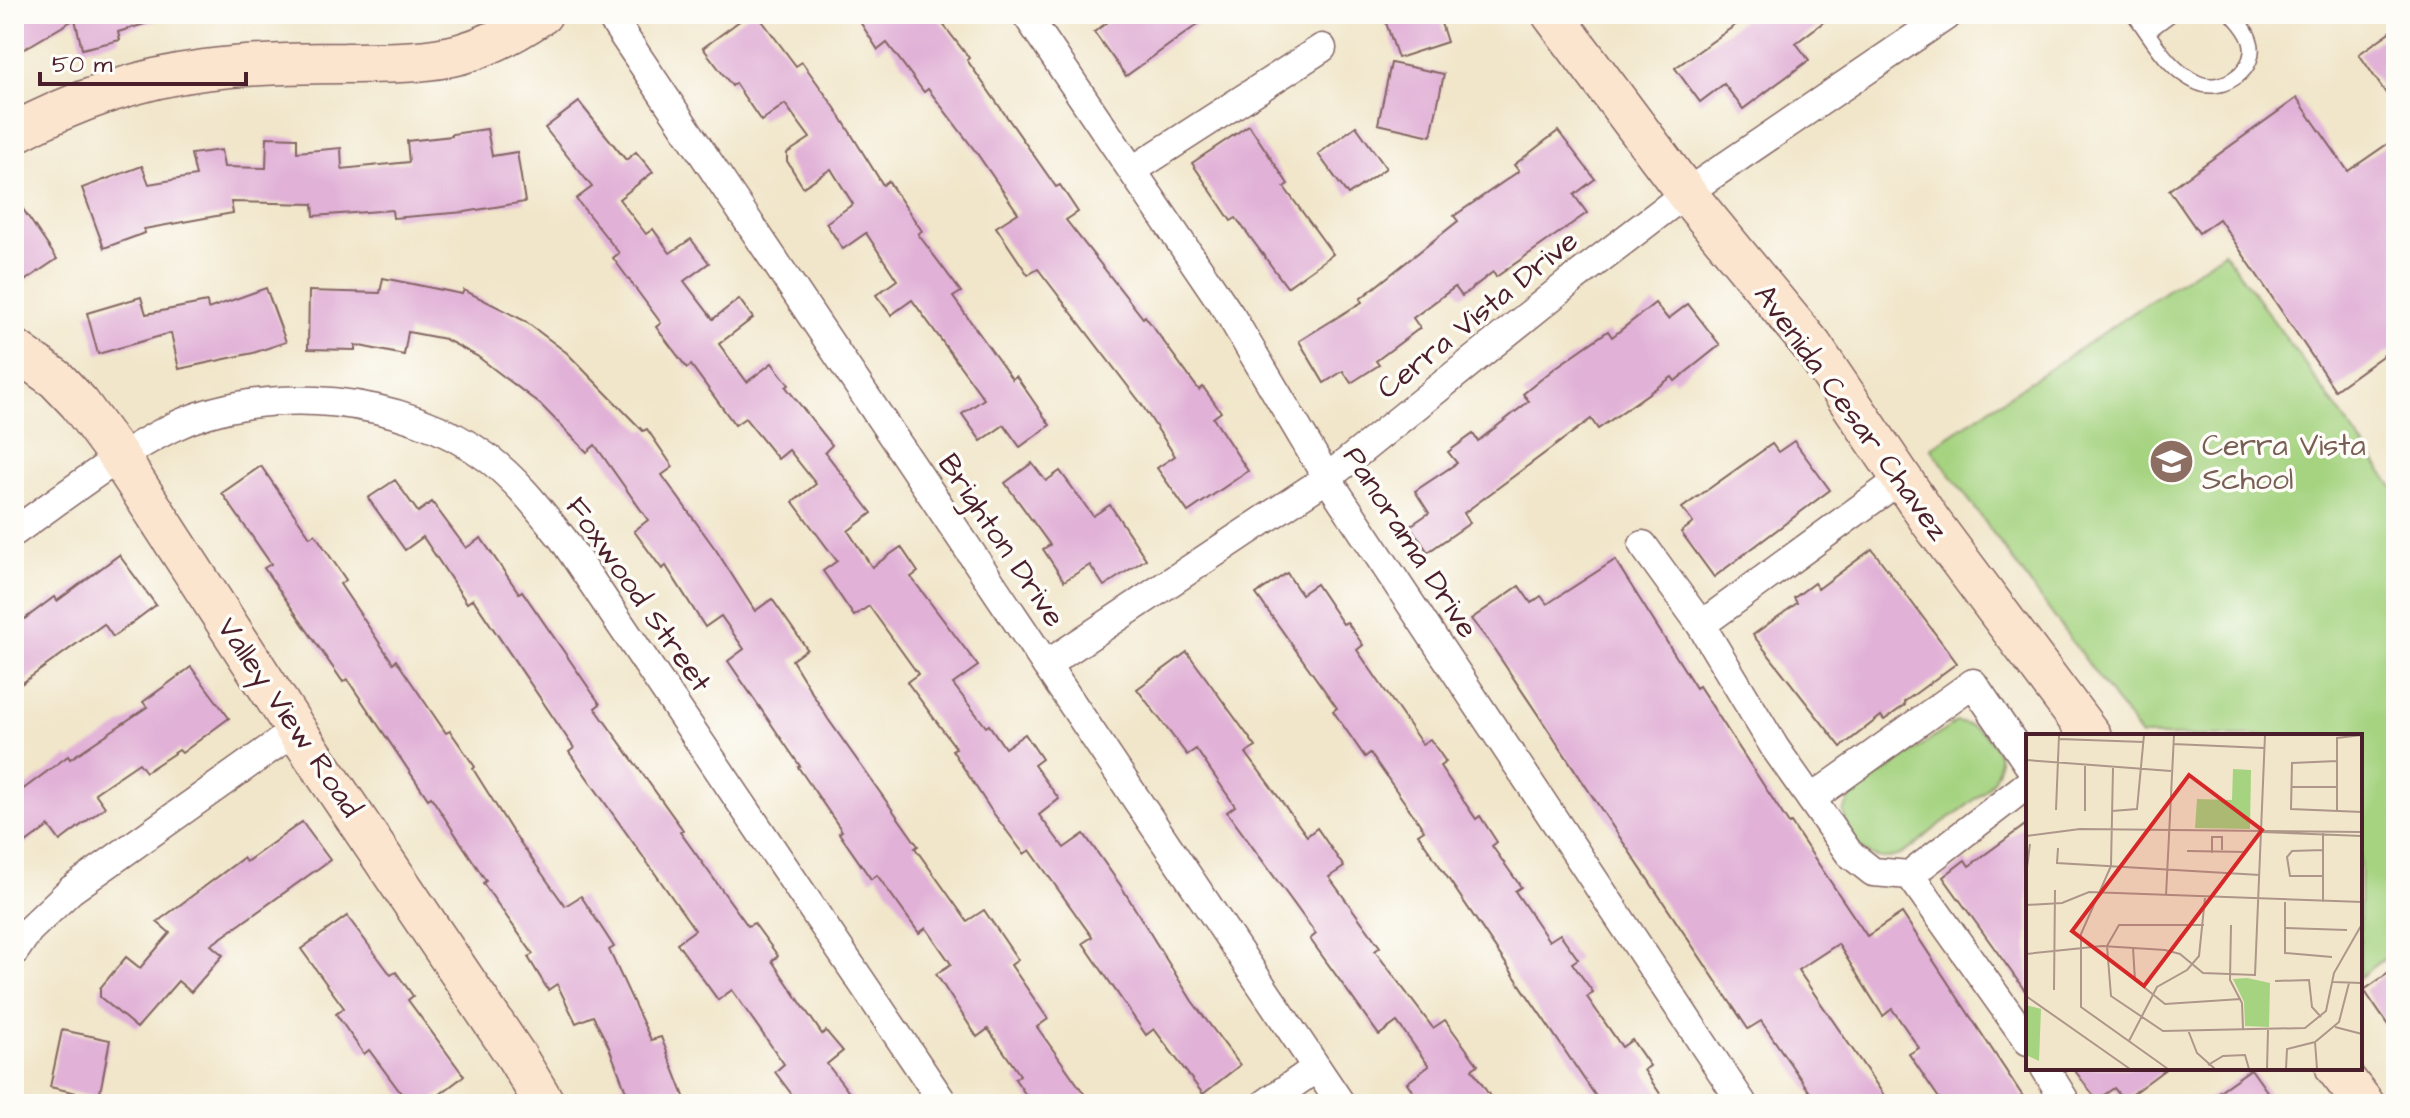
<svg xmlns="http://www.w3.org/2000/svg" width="2410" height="1118" font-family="'Architects Daughter',sans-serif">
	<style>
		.green { fill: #a5d380; stroke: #787956; stroke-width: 2 }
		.building { fill: #e1b1d7 }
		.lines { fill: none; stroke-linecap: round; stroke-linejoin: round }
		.lane-casing { stroke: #846563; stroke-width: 17 }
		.street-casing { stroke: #846563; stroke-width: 31 }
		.secondary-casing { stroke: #846563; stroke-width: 43 }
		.lane { stroke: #fff; stroke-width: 14 }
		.street { stroke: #fff; stroke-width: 28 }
		.secondary { stroke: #fbe5cf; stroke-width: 40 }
		.labels { text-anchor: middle; stroke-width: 7; stroke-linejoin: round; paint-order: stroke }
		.street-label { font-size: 30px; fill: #4a1f2b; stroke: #fdfcf7 }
		.education-label { font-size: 30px; fill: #785e54; stroke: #fdfcf7; text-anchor: start }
		.inset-road { fill: none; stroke: #ae968a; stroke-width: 2 }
		.view { fill: #d62828; fill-opacity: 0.15; stroke: #d62828; stroke-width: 4 }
		.inset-edge { fill: none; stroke: #4a1f2b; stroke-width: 4 }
	</style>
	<rect width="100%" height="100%" fill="#fdfcf7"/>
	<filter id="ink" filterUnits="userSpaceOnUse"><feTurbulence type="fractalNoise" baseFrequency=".0125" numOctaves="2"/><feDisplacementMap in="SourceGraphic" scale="16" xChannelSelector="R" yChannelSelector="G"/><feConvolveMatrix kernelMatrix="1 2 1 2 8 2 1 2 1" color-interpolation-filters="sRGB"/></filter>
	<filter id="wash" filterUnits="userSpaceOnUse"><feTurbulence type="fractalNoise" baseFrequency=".006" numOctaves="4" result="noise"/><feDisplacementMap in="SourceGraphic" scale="32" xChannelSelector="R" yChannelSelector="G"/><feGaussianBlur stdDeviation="1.8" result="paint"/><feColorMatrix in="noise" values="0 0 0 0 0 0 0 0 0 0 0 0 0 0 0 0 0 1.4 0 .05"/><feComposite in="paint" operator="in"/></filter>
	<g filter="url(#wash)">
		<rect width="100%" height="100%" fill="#f1e6ca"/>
		<g class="green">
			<path d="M2224,252L2396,491V950L2360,977V736H2141L1931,448Z"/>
			<path d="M1956,722C1972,725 1982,729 1992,743C2019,778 1961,809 1938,826C1924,837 1905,858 1886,858C1860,859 1849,833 1843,812L1852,795Z"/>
		</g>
		<g id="blocks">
			<g class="building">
				<path d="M14,14H157L158,20L118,32L120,40L82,49L75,19L14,55Z"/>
				<path d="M749,14H757L796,66L802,62L835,108L883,185L888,181L922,231L918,234L961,292L953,297L1012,379L1016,376L1050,425L1020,447L1004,425L981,441L962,414L984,399L912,300L891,315L876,295L897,280L866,233L843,249L826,223L853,204L831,169L803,187L787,161V153L810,138L785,104L761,121L735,83L732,86L703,48Z"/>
				<path d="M855,14H935L969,58L967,60L1056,187L1060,185L1078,212L1066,220L1143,318L1145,316L1199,390L1203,387L1221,412L1213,418L1248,471L1188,512L1157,468L1175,456L1140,402L1038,269L1028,275L996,227L1018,213L976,152L928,89L924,92L887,43L878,50Z"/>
				<path d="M1119,14H1212L1126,76L1094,32Z"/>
				<path d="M1383,14H1438L1447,42L1398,58Z"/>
				<path d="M1751,14H1834L1796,43L1809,60L1743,109L1724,84L1700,102L1675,68Z"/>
				<path d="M2396,28V108L2359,54Z"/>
				<path d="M1391,63L1444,74L1431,136L1378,124Z"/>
				<path d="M2297,98L2348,171L2396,138V346L2335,390L2219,219L2199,233L2169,190Z"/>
				<path d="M579,102L626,160L636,152L653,172L619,199L646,234L653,229L670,253L691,239L709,263L684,281L713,319L739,299L753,318L719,344L747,382L772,363L789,385L786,387L832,445L825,452L872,513L848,531L872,567L901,547L918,572L911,577L978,666L953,684L986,727L989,725L1005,748L1025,734L1042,759L1034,765L1059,799L1039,815L1064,848L1084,834L1121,886L1192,1001L1240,1065L1203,1094L1154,1029L1146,1035L1083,943L1092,937L1030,850L1024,854L991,810L952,750L956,748L907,682L918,674L869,606L854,616L823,571L837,561L793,502L816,484L789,450L778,459L745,418L735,425L691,365L687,368L656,327L661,323L613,258L619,253L576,199L592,187L545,128Z"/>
				<path d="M1249,125L1288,184L1284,187L1333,254L1287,287L1236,218L1231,221L1192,163Z"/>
				<path d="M1356,126L1386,168L1348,195L1318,154Z"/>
				<path d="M487,129L492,156L517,152L525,202L465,212L393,218L392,210L314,216L313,204L231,202L233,213L144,229L145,233L104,248L82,188L142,166L149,184L196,176L191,154L221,150L224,167L266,168L267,137L297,138V152L341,148L342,169L409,162L407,141L452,136V134Z"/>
				<path d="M1558,131L1595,179L1574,195L1587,213L1496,277L1493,272L1462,296L1455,287L1413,318L1420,328L1376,361L1379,365L1351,383L1343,371L1324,383L1299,341L1362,302L1360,299L1458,221L1454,216L1519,171L1514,165Z"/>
				<path d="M14,196L57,259L14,288Z"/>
				<path d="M383,278L462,294L464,290L525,321L567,353L643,431L647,429L673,467L662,475L716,550L755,611L772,599L807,649L792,660L828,719L918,846L915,848L967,921L984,910L1018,960L1011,965L1048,1019L1037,1027L1085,1095L1073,1104H1032L1015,1079L1020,1075L988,1029L977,1037L936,974L951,964L926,928L919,933L877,875L871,879L839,833L842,831L798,767L800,766L728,661L744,649L721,616L705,627L666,566L662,569L634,531L648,520L595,445L587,452L541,405L477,356L445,339L408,332L404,355L355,345V350L308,349L309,291L380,293Z"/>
				<path d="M266,288L286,342L253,353L179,369L171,333L98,354L87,313L141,297L146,314L207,302L208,309Z"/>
				<path d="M1655,303L1668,319L1688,304L1720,345L1675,381L1672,377L1598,429L1591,419L1464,513L1470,523L1428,552L1410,526L1429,513L1415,491L1457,463L1448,452L1473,434L1478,441L1529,401L1523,394L1555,368L1608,331L1612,337Z"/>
				<path d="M1794,441L1830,490L1714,577L1681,532L1693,523L1682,508L1772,444L1778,452Z"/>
				<path d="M1032,463L1046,481L1060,471L1093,516L1110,505L1146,559L1104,586L1090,565L1064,581L1043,549L1050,545L1005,483Z"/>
				<path d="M261,466L310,537L315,534L346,580L340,584L393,663L396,660L446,733L450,731L475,767L473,769L512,831L565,906L581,896L614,947L609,950L651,1040L661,1037L687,1104H631L608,1045L593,1016L576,1023L557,984L548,990L528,957L533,954L483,883L486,881L431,797L428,799L347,679L343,682L264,568L271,564L222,493Z"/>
				<path d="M395,480L418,512L432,502L466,548L481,538L519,593L522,591L600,704L595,708L683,830L680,832L748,926L754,923L778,956L772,961L822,1034L826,1031L843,1051L827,1064L858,1104H799L775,1072L784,1064L732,990L718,1000L677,943L695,930L569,752L574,748L473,599L467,603L423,537L405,550L368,498Z"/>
				<path d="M1872,549L1957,663L1904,702L1905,705L1884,720L1881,716L1841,747L1753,635L1797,603L1794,598L1814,583L1818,589Z"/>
				<path d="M119,555L156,605L113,637L104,624L14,689V627L54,597L57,601Z"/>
				<path d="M1615,560L1696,688L1699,686L1789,824L1791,823L1867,936L1902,913L2028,1104H1943L1909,1054L1919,1048L1892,1009L1883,1016L1838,944L1798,970L1890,1104H1818L1761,1021L1748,1029L1490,643L1471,619L1519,586L1531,603L1541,596L1547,604Z"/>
				<path d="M1287,573L1301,594L1316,584L1343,624L1347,622L1363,645L1357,650L1422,744L1430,739L1446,762L1440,766L1476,819L1480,816L1497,842L1492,846L1521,887L1515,891L1549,941L1560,934L1578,959L1572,963L1593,992L1587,997L1622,1047L1632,1040L1650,1066L1644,1070L1667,1104H1601L1418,834L1424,830L1370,753L1365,757L1333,711L1337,708L1256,594Z"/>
				<path d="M1187,652L1256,747L1246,753L1307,836L1317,828L1344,867L1329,877L1380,947L1375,951L1433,1028L1445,1020L1478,1065L1472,1069L1495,1104H1422L1407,1083L1429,1066L1397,1022L1379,1035L1310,939L1316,934L1227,812L1235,806L1196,749L1187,755L1137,689Z"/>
				<path d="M191,667L229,718L182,753L179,750L146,772L139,763L95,793L105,807L60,841L49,826L14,852V796L68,756L70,759L147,707L143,702Z"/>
				<path d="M302,822L330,860L211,945L223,955L191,992L178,981L137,1028L100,997V988L126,957L140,968L170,933L157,922L243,858L246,862Z"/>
				<path d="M2028,823V995L1943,877L1965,860L1969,866Z"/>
				<path d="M347,916L391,975L396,972L413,996L408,1000L464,1076L427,1104H409L369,1050L364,1054L336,1014L344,1008L301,949Z"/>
				<path d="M2396,968V1037L2364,990Z"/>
				<path d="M62,1030L110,1040L99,1098L50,1087Z"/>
				<path d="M2073,1068H2167L2124,1100L2114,1088L2097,1100Z"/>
				<path d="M2251,1069L2276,1104H2201Z"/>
			</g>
		</g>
	</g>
	<g filter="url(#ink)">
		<use href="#blocks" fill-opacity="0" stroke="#846563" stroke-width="2"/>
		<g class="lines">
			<defs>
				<g id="lane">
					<path d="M2134,14C2153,39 2168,70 2198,83C2223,94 2260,68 2250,40C2247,30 2239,22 2232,14"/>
					<path d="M2147,32L2171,14"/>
				</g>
				<g id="street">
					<path d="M609,14L1341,1104"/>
					<path d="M1026,14L1232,318L1327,478L1743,1104"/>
					<path d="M1133,170L1322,48"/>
					<path d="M14,532C65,496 115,456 171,428C265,381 406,396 489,459C518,481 541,512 563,539L944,1104"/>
					<path d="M1643,545L1701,625L1775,748L1849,853L1873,872L1910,875L2028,1041"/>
					<path d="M1701,625L1902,478"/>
					<path d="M1046,665L1327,478L1571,281L1686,193L1949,14"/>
					<path d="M1811,799L1973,683L2028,764"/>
					<path d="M1910,875L2028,784"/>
					<path d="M14,952L29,930L71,890L296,730"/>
					<path d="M2045,1068L2067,1104"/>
					<path d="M1265,1104L1316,1068"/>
				</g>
				<g id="secondary">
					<path d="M1552,14L1686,193L1812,346L1931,522L2091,736"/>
					<path d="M14,133C72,102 139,78 204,70C251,64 298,63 345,63C384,62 422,64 460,54C489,46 517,31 542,14"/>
					<path d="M14,349L56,379L79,403L119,457L296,730L516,1056L545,1104"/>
					<path d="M2336,1068L2364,1104"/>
				</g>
			</defs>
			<use href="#lane" class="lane-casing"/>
			<use href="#street" class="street-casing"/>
			<use href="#secondary" class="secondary-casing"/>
			<use href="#lane" class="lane"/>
			<use href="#street" class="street"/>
			<use href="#secondary" class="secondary"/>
		</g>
	</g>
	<defs>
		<symbol id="school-disc" viewBox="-11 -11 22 22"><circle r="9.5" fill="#8d6e63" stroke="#fdfcf7"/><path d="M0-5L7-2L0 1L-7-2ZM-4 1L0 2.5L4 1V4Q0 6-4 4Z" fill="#fff"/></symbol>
	</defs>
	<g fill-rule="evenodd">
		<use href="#school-disc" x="2146" y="436" width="51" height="51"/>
	</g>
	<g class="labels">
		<g class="street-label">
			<text transform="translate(1477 314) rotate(-39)" y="10">Cerra Vista Drive</text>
			<text transform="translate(1852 412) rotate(54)" y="10">Avenida Cesar Chavez</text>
			<text transform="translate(1002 540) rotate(56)" y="10">Brighton Drive</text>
			<text transform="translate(1411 542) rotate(57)" y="10">Panorama Drive</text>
			<text transform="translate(639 594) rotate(55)" y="10">Foxwood Street</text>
			<text transform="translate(290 717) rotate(56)" y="10">Valley View Road</text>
		</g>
		<g class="education-label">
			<text x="2202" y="455">Cerra Vista<tspan x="2202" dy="34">School</tspan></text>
		</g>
	</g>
	<g transform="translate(2026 734)">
		<rect width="336" height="336" fill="#f1e6ca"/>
		<path d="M207,35L225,36L224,95L169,94L171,65L206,66ZM221,244L244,249L243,293L219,292L218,268L207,245ZM0,271L15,275L13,327L0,321Z" fill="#a5d380"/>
		<path class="inset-road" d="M33,5L118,8M147,10L238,14M0,26L145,37M311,27L266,29L265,75L336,78M87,34L85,132L55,200V273L142,335M265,53H311M30,76L33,1M59,77V32M86,77L111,75L118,1M311,78V4L336,1M236,98L336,102M297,99V168M0,102L54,95L336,98M32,114L31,129L234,141M297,116L266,117L261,123L264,142H297M161,117L221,118M186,119V103H196V116M0,141L4,110M140,162L148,1M259,168V219L306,223M0,171L36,169L63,158L336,168M0,174V199M178,191H93L81,212L85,262L137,297L279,294L300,277L308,239L336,190M205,191L204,246L216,269L217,295M259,194L321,196M107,214L109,246L139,270L215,265M0,220L76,212L139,216L154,220L177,239L229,241L239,1M249,247L283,246L286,273L295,283M307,248L336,249M28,256L29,156M0,262L104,335M309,293L336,300M162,296L171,319L189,335M103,307L131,253L161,236L173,222L179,164M289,308L291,335M182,331L197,322L219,321L223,335M241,335L242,296M260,335L261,315L289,308L313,288L323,249"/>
		<path class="view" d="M163,41L236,96L118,252L46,197Z"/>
		<rect width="336" height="336" class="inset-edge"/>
	</g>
	<rect width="2410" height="1118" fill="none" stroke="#fdfcf7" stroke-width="48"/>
	<path d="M40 72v12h206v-12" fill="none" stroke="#4a1f2b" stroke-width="4"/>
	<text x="52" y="72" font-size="24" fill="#4a1f2b" stroke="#fdfcf7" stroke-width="6" paint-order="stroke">50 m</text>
</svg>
